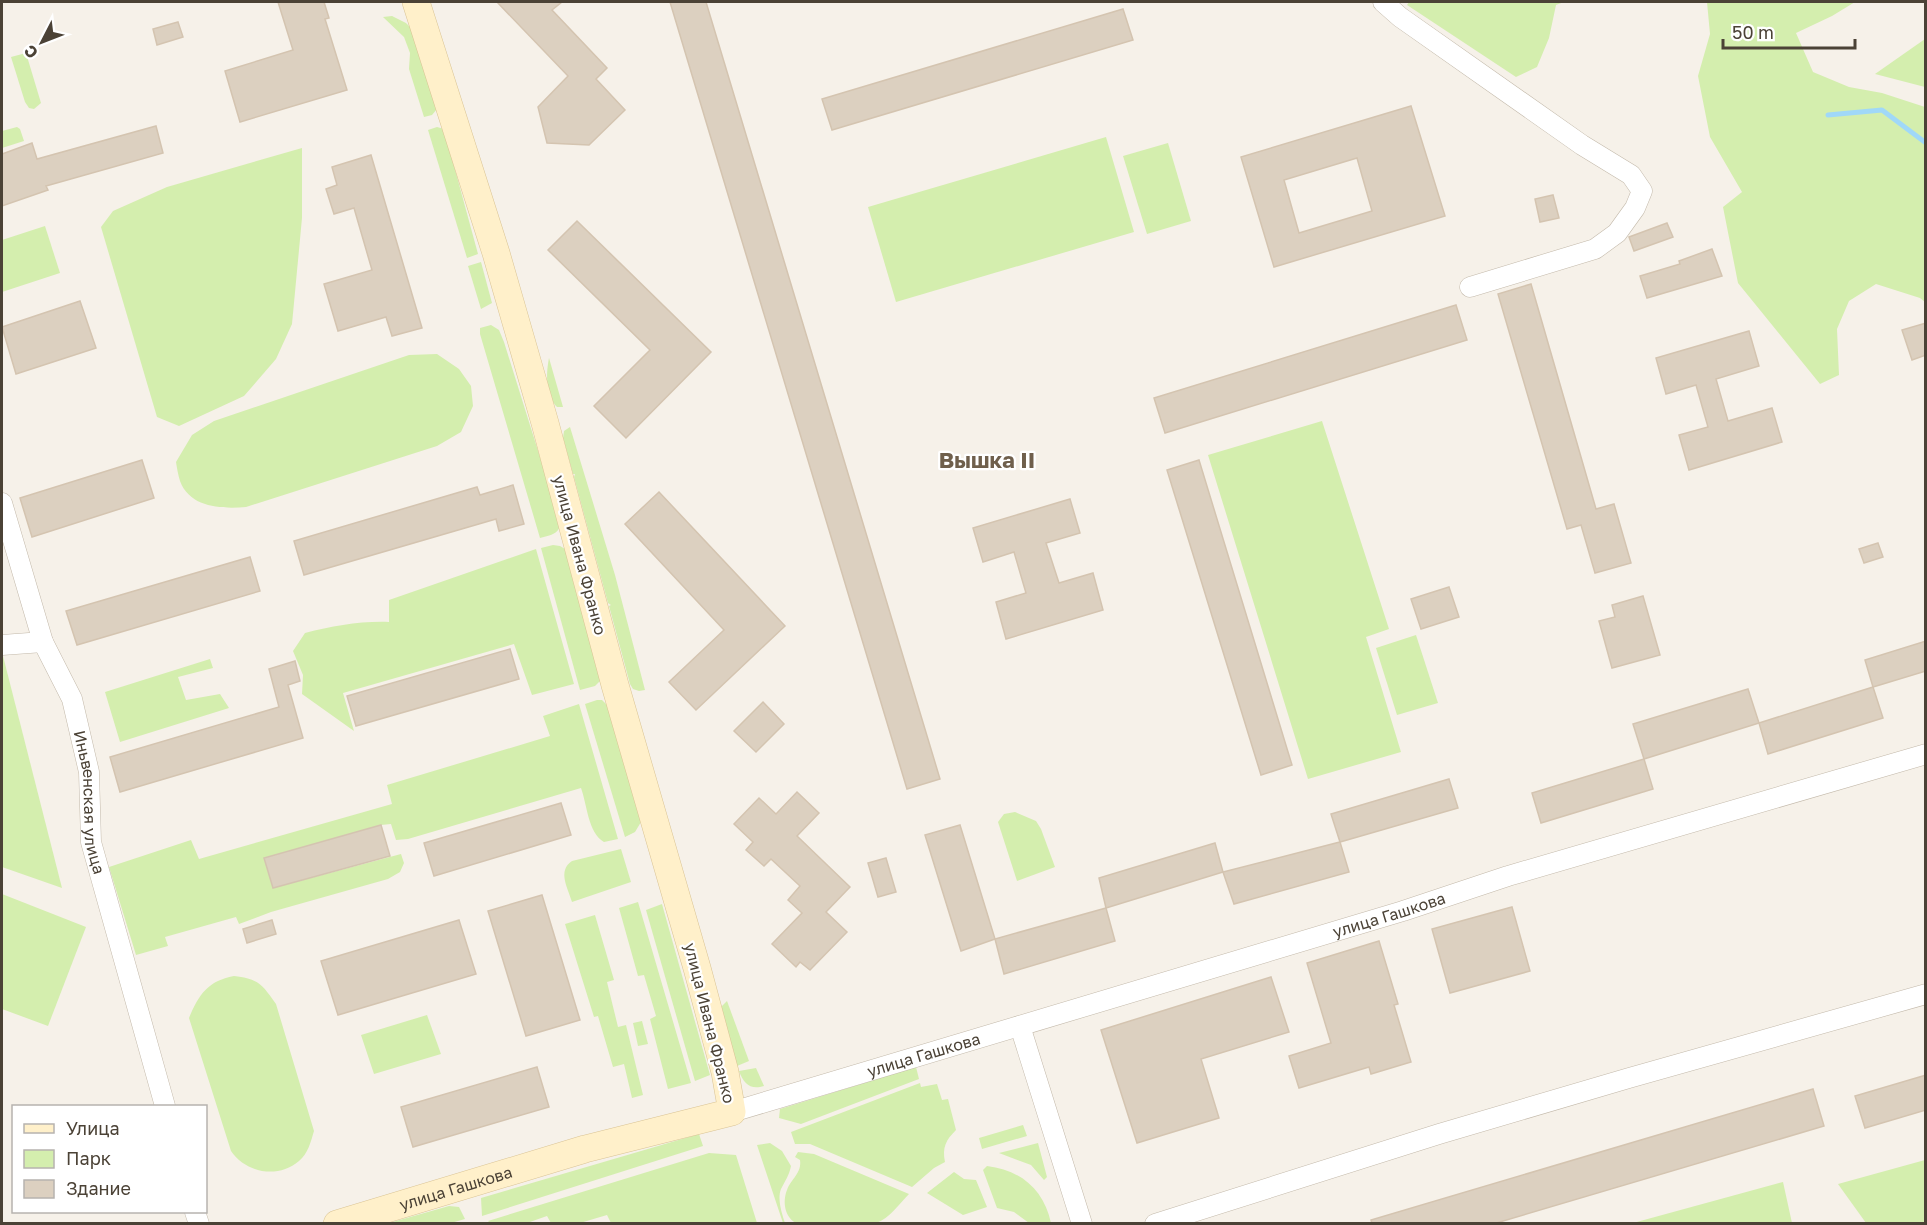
<svg xmlns="http://www.w3.org/2000/svg" width="1927" height="1225" font-family="'Golos Text',sans-serif">
	<style>
		.green { fill: #d4eeae }
		.lines { fill: none; stroke-linecap: round; stroke-linejoin: round }
		.stream { stroke: #a0d8f8; stroke-width: 5 }
		.building { fill: #dcd0c0; stroke: #d4c4b0; stroke-width: 1.5; fill-rule: evenodd }
		.street-casing { stroke: #c3b9aa; stroke-width: 21 }
		.secondary-casing { stroke: #dac495; stroke-width: 28 }
		.street { stroke: #fff; stroke-width: 20 }
		.secondary { stroke: #fff0ca; stroke-width: 27 }
		.labels { text-anchor: middle; stroke-width: 4.5; stroke-linejoin: round; paint-order: stroke }
		.street-label { font-size: 16px; fill: #4b4236; stroke: #fff }
		.district-label { font-size: 22px; font-weight: bold; fill: #6f5f4c; stroke: #fff }
	</style>
	<rect width="100%" height="100%" fill="#f6f1e9"/>
	<g class="green">
		<path d="M1409,2H1564L1556,5L1549,38L1537,67L1516,77L1407,5Z"/>
		<path d="M1707,2H1855L1832,16L1796,33L1813,72L1849,87L1882,93L1925,107V302L1920,298L1876,284L1849,301L1837,329L1839,375L1820,384L1738,283L1723,207L1742,192L1710,137L1698,76L1710,34Z"/>
		<path d="M392,16L406,23L411,28L437,109L432,115L424,117L409,69L410,53L404,37L383,17Z"/>
		<path d="M1925,39V87L1875,74Z"/>
		<path d="M26,53L41,103L34,109L29,108L25,102L11,57Z"/>
		<path d="M17,127L20,129L24,141L2,148V131Z"/>
		<path d="M437,127L444,129L478,254L467,258L428,130Z"/>
		<path d="M1106,137L1134,232L896,302L868,207Z"/>
		<path d="M1168,143L1191,221L1147,234L1123,156Z"/>
		<path d="M302,148V218L292,324L276,359L244,396L179,426L157,417L101,227L113,211L167,187Z"/>
		<path d="M45,226L60,273L2,292V240Z"/>
		<path d="M481,262L492,303L481,309L468,266Z"/>
		<path d="M491,325L499,330L504,342L560,521C561,534 551,535 540,538L480,334V328Z"/>
		<path d="M437,354L459,369L471,386L473,406L461,432L437,446L246,507C222,509 190,508 180,481C178,475 177,468 176,462L192,435L214,421L409,355Z"/>
		<path d="M549,358L563,407H557C545,395 546,373 549,358Z"/>
		<path d="M1322,421L1389,629L1366,637L1401,752L1308,779L1208,455Z"/>
		<path d="M570,427L615,575L645,690L639,691L633,689L630,684L609,606L611,605L608,603L574,477L575,474H573L563,438L564,431Z"/>
		<path d="M553,545L560,546L565,549L600,677V681L595,686L580,690L541,548Z"/>
		<path d="M536,549L574,684L532,695L514,644L343,693L354,731L302,694L303,675L293,651L305,633C333,626 360,621 389,622V600Z"/>
		<path d="M1416,635L1438,703L1397,715L1376,648Z"/>
		<path d="M2,652L62,888L2,867Z"/>
		<path d="M210,659L213,668L178,677L186,700L220,694L229,708L120,742L105,692Z"/>
		<path d="M597,700H602L608,706L641,822L635,832L625,837L585,704Z"/>
		<path d="M579,704L618,839L604,842C588,833 587,804 581,788L408,839L396,840L391,824L381,825L264,858L273,888L401,854L404,863L400,872L388,879L271,912L239,924L236,917L165,937L168,946L136,955L109,867L191,840L199,859L392,804L387,785L550,736L543,716Z"/>
		<path d="M1015,812L1036,821L1041,829L1055,867L1017,881L998,822L1004,814Z"/>
		<path d="M621,849L631,882L572,902C568,888 557,871 572,861Z"/>
		<path d="M2,894L86,927L48,1026L2,1009Z"/>
		<path d="M638,902L691,1083L668,1089L650,1019L656,1016L644,975L638,976L619,908Z"/>
		<path d="M662,904L710,1075L695,1081L646,910Z"/>
		<path d="M595,915L614,980L607,982L618,1027L626,1025L643,1095L632,1098L624,1064L613,1067L598,1016L594,1017L565,924Z"/>
		<path d="M234,976C259,979 262,984 276,1004L314,1131C311,1141 308,1154 299,1161C278,1179 246,1173 231,1151L189,1018C199,994 208,981 234,976Z"/>
		<path d="M727,1001L749,1061L737,1066L721,1007Z"/>
		<path d="M427,1015L441,1054L374,1074L361,1035Z"/>
		<path d="M642,1021L648,1044L638,1046L633,1023Z"/>
		<path d="M916,1067L919,1079L801,1124L779,1118L780,1109Z"/>
		<path d="M756,1068L764,1086C750,1090 744,1084 739,1071Z"/>
		<path d="M920,1083L921,1087L937,1084L942,1100L948,1099L956,1130C946,1140 942,1147 945,1162L934,1168L912,1187L810,1144H795L791,1132Z"/>
		<path d="M1023,1125L1027,1136L982,1149L979,1138Z"/>
		<path d="M699,1134L703,1146L482,1216L481,1198Z"/>
		<path d="M770,1143L782,1151L791,1166C789,1176 785,1181 781,1189C777,1199 782,1214 785,1223H783L757,1145Z"/>
		<path d="M1038,1143L1047,1177L1044,1180L1031,1165L999,1153Z"/>
		<path d="M798,1152L814,1154L909,1194C899,1204 889,1219 876,1223L798,1224C785,1219 782,1202 787,1190C791,1179 802,1173 800,1160L795,1157Z"/>
		<path d="M709,1153L736,1155L757,1223H611L607,1215L580,1223H551L547,1216L527,1223H490L488,1221Z"/>
		<path d="M1925,1160V1223H1866L1838,1184Z"/>
		<path d="M987,1166C1021,1170 1044,1190 1051,1223H1029L1014,1212L997,1208L983,1170Z"/>
		<path d="M954,1172L964,1179L976,1180L987,1207L963,1215L927,1193Z"/>
		<path d="M1783,1182L1792,1223H1633Z"/>
		<path d="M449,1206L459,1207L465,1219L451,1223H389Z"/>
	</g>
	<g class="lines">
		<path class="stream" d="M1828,115L1882,110L1926,143"/>
	</g>
	<g class="building">
		<path d="M278,2H324L329,18L325,19L347,90L240,122L225,71L293,50Z"/>
		<path d="M497,2H562L552,10L607,68L596,79L625,110L589,145L547,143L538,107L568,76Z"/>
		<path d="M670,2H706L940,779L907,789Z"/>
		<path d="M1123,9L1133,40L832,130L822,99Z"/>
		<path d="M178,22L183,37L157,45L153,29Z"/>
		<path d="M1411,106L1445,216L1274,267L1241,157ZM1357,158L1372,211L1299,233L1284,180Z"/>
		<path d="M156,126L163,153L46,186L48,190L2,206V154L32,143L37,159Z"/>
		<path d="M371,155L422,328L392,336L386,317L338,331L324,284L372,270L354,208L334,214L326,189L337,185L332,167Z"/>
		<path d="M1553,195L1559,218L1540,222L1535,199Z"/>
		<path d="M577,221L711,352L626,438L594,406L650,350L548,250Z"/>
		<path d="M1667,223L1673,237L1634,251L1629,237Z"/>
		<path d="M1712,249L1722,276L1647,298L1640,276L1680,264L1679,261Z"/>
		<path d="M1531,284L1596,509L1614,504L1631,563L1595,573L1581,525L1567,529L1498,294Z"/>
		<path d="M80,301L96,348L16,374L2,327Z"/>
		<path d="M1456,305L1467,340L1165,433L1154,398Z"/>
		<path d="M1926,323V355L1912,360L1902,330Z"/>
		<path d="M1749,331L1759,366L1716,379L1728,421L1772,408L1782,442L1689,470L1679,435L1708,427L1696,385L1666,394L1656,358Z"/>
		<path d="M142,460L154,498L32,537L20,498Z"/>
		<path d="M1199,460L1292,765L1261,775L1167,470Z"/>
		<path d="M513,485L524,524L499,531L496,519L304,575L294,541L477,487L480,495Z"/>
		<path d="M659,492L785,626L696,710L669,682L724,630L625,524Z"/>
		<path d="M1070,499L1080,533L1046,543L1059,583L1093,573L1103,610L1006,639L996,602L1026,593L1014,552L983,562L973,528Z"/>
		<path d="M1878,543L1883,557L1864,563L1859,549Z"/>
		<path d="M250,557L260,591L77,645L66,611Z"/>
		<path d="M1449,587L1459,617L1421,629L1411,599Z"/>
		<path d="M1643,596L1660,655L1612,668L1599,621L1615,617L1612,605Z"/>
		<path d="M1926,641V671L1873,687L1865,660Z"/>
		<path d="M510,649L519,679L356,726L347,696Z"/>
		<path d="M295,661L300,681L288,685L303,738L120,792L110,757L279,707L269,669Z"/>
		<path d="M1873,687L1883,718L1768,754L1759,723Z"/>
		<path d="M1748,689L1759,723L1644,759L1633,724Z"/>
		<path d="M763,702L784,724L756,752L734,731Z"/>
		<path d="M1644,759L1653,789L1541,823L1532,793Z"/>
		<path d="M1449,779L1458,808L1340,842L1331,814Z"/>
		<path d="M797,792L819,813L797,836L850,887L826,912L847,932L810,970L800,962L796,967L772,944L802,913L788,900L800,886L771,859L764,866L746,850L753,842L734,824L759,798L776,814Z"/>
		<path d="M561,803L571,835L434,876L424,843Z"/>
		<path d="M381,825L390,856L273,888L264,858Z"/>
		<path d="M960,825L995,939L961,951L925,835Z"/>
		<path d="M1340,842L1349,872L1234,904L1223,872Z"/>
		<path d="M1215,843L1223,872L1106,908L1099,878Z"/>
		<path d="M886,858L896,892L878,897L868,863Z"/>
		<path d="M542,895L580,1020L526,1036L488,911Z"/>
		<path d="M1512,907L1530,971L1450,993L1432,929Z"/>
		<path d="M1106,908L1115,941L1004,974L995,939Z"/>
		<path d="M272,920L276,934L247,943L243,929Z"/>
		<path d="M459,920L476,974L338,1015L321,961Z"/>
		<path d="M1379,941L1398,1004L1394,1005L1411,1062L1371,1074L1369,1067L1299,1088L1289,1056L1331,1043L1307,963Z"/>
		<path d="M1271,977L1289,1032L1201,1059L1219,1118L1137,1143L1101,1030Z"/>
		<path d="M537,1067L549,1107L413,1147L401,1107Z"/>
		<path d="M1926,1075V1110L1865,1128L1855,1096Z"/>
		<path d="M1813,1089L1824,1126L1493,1224H1372L1371,1220Z"/>
	</g>
	<g class="lines">
		<defs>
			<g id="street">
				<path d="M1383,2L1400,17L1582,145L1631,175L1642,191L1635,208L1617,233L1595,249L1470,287"/>
				<path id="s1" d="M2,503L43,642L72,699L89,772L91,842L165,1106"/>
				<path d="M2,645L43,642"/>
				<path d="M1020,1026L1082,1224"/>
				<path id="s2" d="M732,1112L1403,911L1508,876L1926,754"/>
				<path d="M195,1212L199,1224"/>
				<path d="M1155,1224L1439,1134L1629,1078L1926,994"/>
			</g>
			<g id="secondary">
				<path id="s3" d="M337,1224L585,1149L732,1112L725,1072L697,968L615,685L545,423L496,253L416,2"/>
			</g>
		</defs>
		<use href="#street" class="street-casing"/>
		<use href="#secondary" class="secondary-casing"/>
		<use href="#street" class="street"/>
		<use href="#secondary" class="secondary"/>
	</g>
	<g class="labels">
		<g class="street-label">
			<text transform="translate(580 555) rotate(75)" y="6">улица Ивана Франко</text>
			<text dy="6" stroke="none"><textPath href="#s1" startOffset="314">Иньвенская улица</textPath></text>
			<text dy="6" stroke="none"><textPath href="#s2" startOffset="686">улица Гашкова</textPath></text>
			<text transform="translate(710 1023) rotate(76)" y="6">улица Ивана Франко</text>
			<text dy="6" stroke="none"><textPath href="#s2" startOffset="200">улица Гашкова</textPath></text>
			<text dy="6" stroke="none"><textPath href="#s3" startOffset="124">улица Гашкова</textPath></text>
		</g>
		<g class="district-label">
			<text x="987" y="468">Вышка II</text>
		</g>
	</g>
	<rect width="1927" height="1225" fill="none" stroke="#4b4236" stroke-width="6"/>
	<rect x="12" y="1105" width="195" height="108" fill="#ffffff" stroke="#b7b3af" stroke-width="1.5"/>
	<rect x="24" y="1124" width="30" height="9" fill="#fff0ca" stroke="#b7b3af" stroke-width="1.5"/>
	<text x="66" y="1135" font-size="18" fill="#4b4236">Улица</text>
	<rect x="24" y="1150" width="30" height="18" fill="#d4eeae" stroke="#b7b3af" stroke-width="1.5"/>
	<text x="66" y="1165" font-size="18" fill="#4b4236">Парк</text>
	<rect x="24" y="1180" width="30" height="18" fill="#dcd0c0" stroke="#b7b3af" stroke-width="1.5"/>
	<text x="66" y="1195" font-size="18" fill="#4b4236">Здание</text>
	<g transform="translate(42 42) rotate(228)" stroke="#ffffff" stroke-width="4.5" paint-order="stroke">
	<path d="M0-4.5L10 22L0 15L-10 22Z" fill="#4b4236"/>
	<text y="-9" font-size="16" font-weight="bold" text-anchor="middle" fill="#4b4236">С</text>
	</g>
	<path d="M1723 39v9h132v-9" fill="none" stroke="#4b4236" stroke-width="3"/>
	<text x="1732" y="39" font-size="18" fill="#4b4236" stroke="#ffffff" stroke-width="4.5" paint-order="stroke">50 m</text>
</svg>
